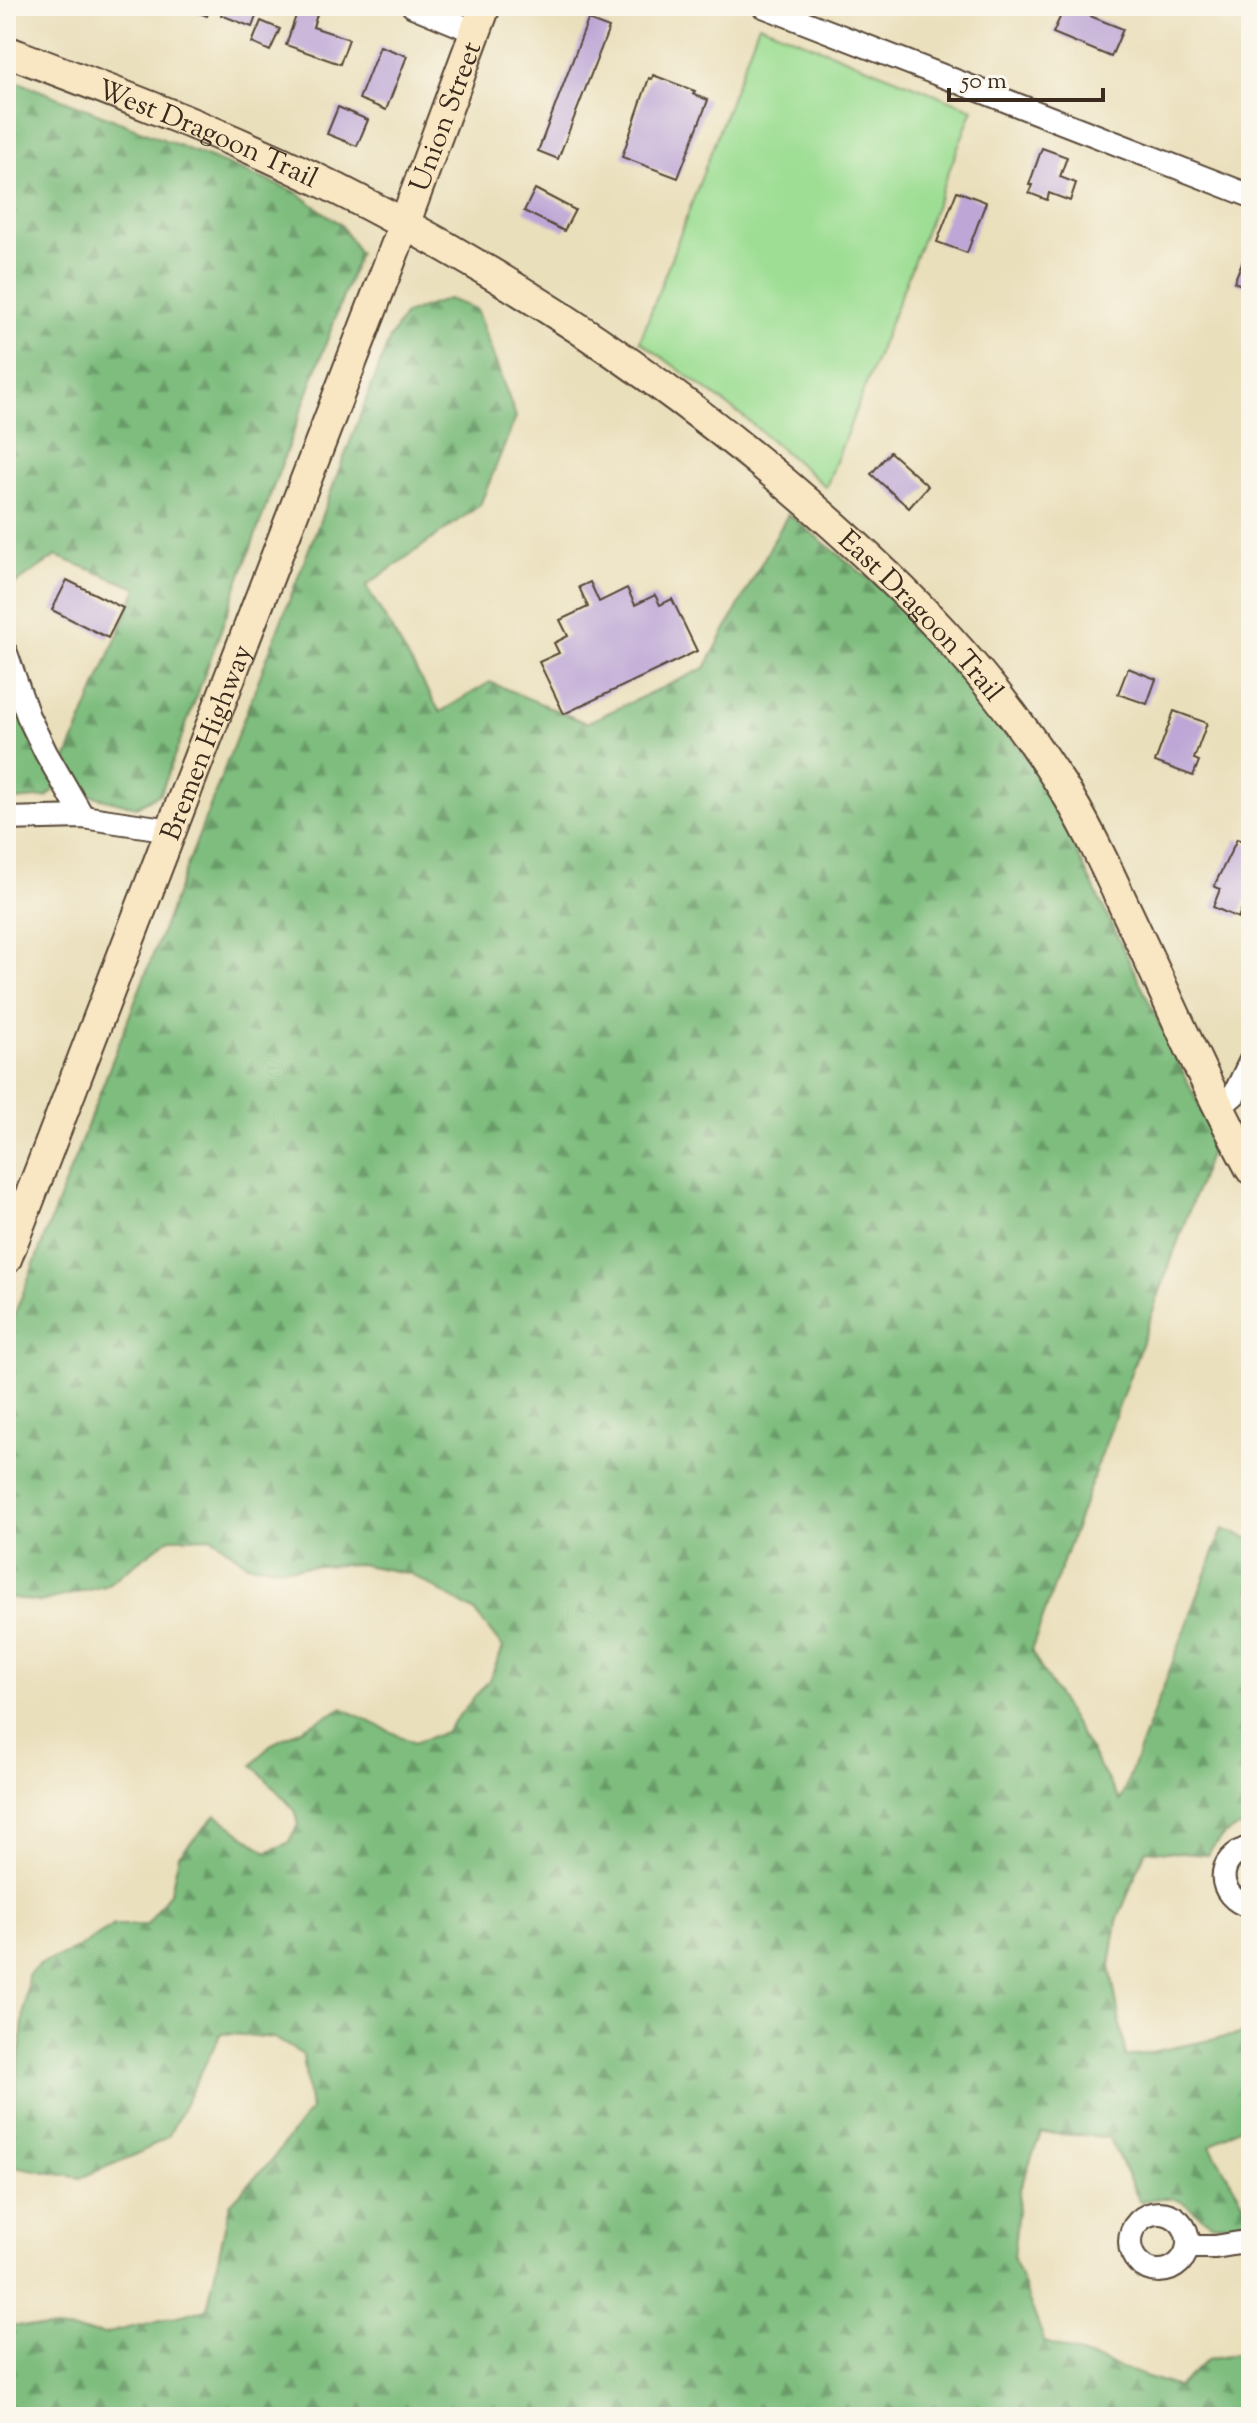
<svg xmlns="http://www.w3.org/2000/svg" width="1257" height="2423" font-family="'Sorts Mill Goudy',serif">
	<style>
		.green { fill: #9ede94; stroke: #6c8459; stroke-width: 2 }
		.forest { fill: url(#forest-firs); stroke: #5c744e; stroke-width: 2 }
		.building { fill: #bea7d6 }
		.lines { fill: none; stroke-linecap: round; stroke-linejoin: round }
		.street-casing { stroke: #554536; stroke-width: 26 }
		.secondary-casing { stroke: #554536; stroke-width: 34 }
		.street { stroke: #fff; stroke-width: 22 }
		.secondary { stroke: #f9e7c3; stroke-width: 30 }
		.labels { text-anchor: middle; stroke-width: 8; stroke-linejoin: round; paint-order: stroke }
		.street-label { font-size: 28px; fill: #3b2a1e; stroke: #fbf7ec }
	</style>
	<defs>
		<pattern id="forest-firs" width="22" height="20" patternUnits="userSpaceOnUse" patternTransform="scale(2)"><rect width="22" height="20" fill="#7ebd7e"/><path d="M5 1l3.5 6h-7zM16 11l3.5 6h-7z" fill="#689a67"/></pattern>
	</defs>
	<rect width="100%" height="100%" fill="#fbf7ec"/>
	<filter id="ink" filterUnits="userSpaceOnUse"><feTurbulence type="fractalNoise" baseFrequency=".0125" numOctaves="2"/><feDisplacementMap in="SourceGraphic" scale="16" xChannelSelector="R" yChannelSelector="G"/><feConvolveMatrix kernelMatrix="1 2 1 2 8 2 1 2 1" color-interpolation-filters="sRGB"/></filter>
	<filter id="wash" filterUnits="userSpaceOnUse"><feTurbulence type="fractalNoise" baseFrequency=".006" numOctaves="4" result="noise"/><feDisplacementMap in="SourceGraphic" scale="32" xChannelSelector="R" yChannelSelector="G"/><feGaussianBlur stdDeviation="1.8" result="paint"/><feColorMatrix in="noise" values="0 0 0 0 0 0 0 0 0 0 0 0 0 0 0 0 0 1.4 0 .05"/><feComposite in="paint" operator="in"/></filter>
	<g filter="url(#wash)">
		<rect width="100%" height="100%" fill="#eadfbb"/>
		<path class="green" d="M759,24L973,109L826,487L745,418L640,341Z"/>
		<g class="forest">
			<path d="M6,77L296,192L341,225L359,253L161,793L136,807L89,795L66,760L137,588L56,556L6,590Z"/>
			<path d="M448,299L476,309L516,417L480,505L366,586L440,712L490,682L586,723L705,668L788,514L910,612L986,703L1040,777L1215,1138L1031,1651L1120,1801L1223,1529L1251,1539V1825C1228,1828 1219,1837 1207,1855L1146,1850L1117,1921L1110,1966L1126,2057L1251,2032V2120L1210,2146L1251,2215V2223L1213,2224C1181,2204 1183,2191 1140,2202L1109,2137L1041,2133L1020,2189L1013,2258L1045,2342L1177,2387L1207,2360L1251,2351V2417H6V2324L104,2334L207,2309L230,2204L271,2161L310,2110L303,2055L274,2038L221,2033L168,2137L137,2154L80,2178L8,2165L28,1975L39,1964L75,1950L114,1925H147L171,1891L179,1855L216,1815L267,1852L288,1843L298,1825L294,1809L253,1765L270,1745L342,1708L414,1743L445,1732L490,1679L503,1648L475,1612L411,1574L358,1564L284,1568L247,1564L212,1537L170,1538L105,1586L39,1602L6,1597V1337L390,338L405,314Z"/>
			<path d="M6,682L57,787L47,797L6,801Z"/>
		</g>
		<g id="blocks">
			<g class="building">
				<path d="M182,6H211L207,16Z"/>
				<path d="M225,6H260L252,27L221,15Z"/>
				<path d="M1065,6L1123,29L1111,57L1053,33Z"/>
				<path d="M299,7L317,14L313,27L349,39L340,64L286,45Z"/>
				<path d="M588,20L609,28L558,159L538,151Z"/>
				<path d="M261,21L280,29L270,51L252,43Z"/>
				<path d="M380,46L407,56L386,110L359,99Z"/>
				<path d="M653,75L695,91L693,94L708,100L678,178L622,157L649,78L652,79Z"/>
				<path d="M338,107L368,120L357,146L327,134Z"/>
				<path d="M1042,148L1067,157L1060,177L1076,183L1070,201L1049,193L1047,200L1029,193L1032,185H1029Z"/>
				<path d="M535,189L575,210L564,231L524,211Z"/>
				<path d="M957,191L986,202L967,253L937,242Z"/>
				<path d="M1243,260L1251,263V289L1234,282Z"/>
				<path d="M890,452L928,486L909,508L871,474Z"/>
				<path d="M67,580L123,608L108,638L52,610Z"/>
				<path d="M590,582L599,602L627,588L635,605L655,595L660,605L672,599L697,651L564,714L539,662L559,653L554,643L568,636L560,620L588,607L579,587Z"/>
				<path d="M1128,668L1156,679L1147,704L1118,694Z"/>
				<path d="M1174,711L1207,723L1194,759L1199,761L1193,776L1155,762Z"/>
				<path d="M1237,839L1251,845V898L1247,896L1238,918L1213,907L1220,889L1214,886Z"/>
			</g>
		</g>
	</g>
	<g filter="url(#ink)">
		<use href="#blocks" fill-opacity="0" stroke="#554536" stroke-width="2"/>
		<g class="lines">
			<defs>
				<g id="street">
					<path d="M413,6L476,32"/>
					<path d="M763,6L1251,196"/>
					<path d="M6,653L28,716L46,753L83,817"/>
					<path d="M6,819L83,817L171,830"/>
					<path d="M1220,1107L1234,1095L1251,1060"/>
					<path d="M1251,1847C1214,1857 1215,1897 1251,1907"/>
					<circle cx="1159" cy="2242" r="29"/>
					<path d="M1188,2247H1215L1251,2241"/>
				</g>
				<g id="secondary">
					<path id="s1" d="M6,51C98,86 191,121 281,162C470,250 649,365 807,502C907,589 990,673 1062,786C1087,825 1106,868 1126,910C1167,996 1205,1085 1251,1169"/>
					<path id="s2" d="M6,1259L404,225L485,6"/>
				</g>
			</defs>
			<use href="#street" class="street-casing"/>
			<use href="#secondary" class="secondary-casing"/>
			<use href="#street" class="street"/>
			<use href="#secondary" class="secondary"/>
		</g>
	</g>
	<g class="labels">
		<g class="street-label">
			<text dy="10" stroke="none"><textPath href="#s2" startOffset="1224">Union Street</textPath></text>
			<text dy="10" stroke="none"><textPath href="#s1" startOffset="218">West Dragoon Trail</textPath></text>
			<text dy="10" stroke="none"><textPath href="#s1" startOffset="1086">East Dragoon Trail</textPath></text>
			<text dy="10" stroke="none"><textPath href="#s2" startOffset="554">Bremen Highway</textPath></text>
		</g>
	</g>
	<rect width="1257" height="2423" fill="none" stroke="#fbf7ec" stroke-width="32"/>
	<path d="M949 88v12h154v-12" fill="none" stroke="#3b2a1e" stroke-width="4"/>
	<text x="961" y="88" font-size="24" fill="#3b2a1e" stroke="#fbf7ec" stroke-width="6" paint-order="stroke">50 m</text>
</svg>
